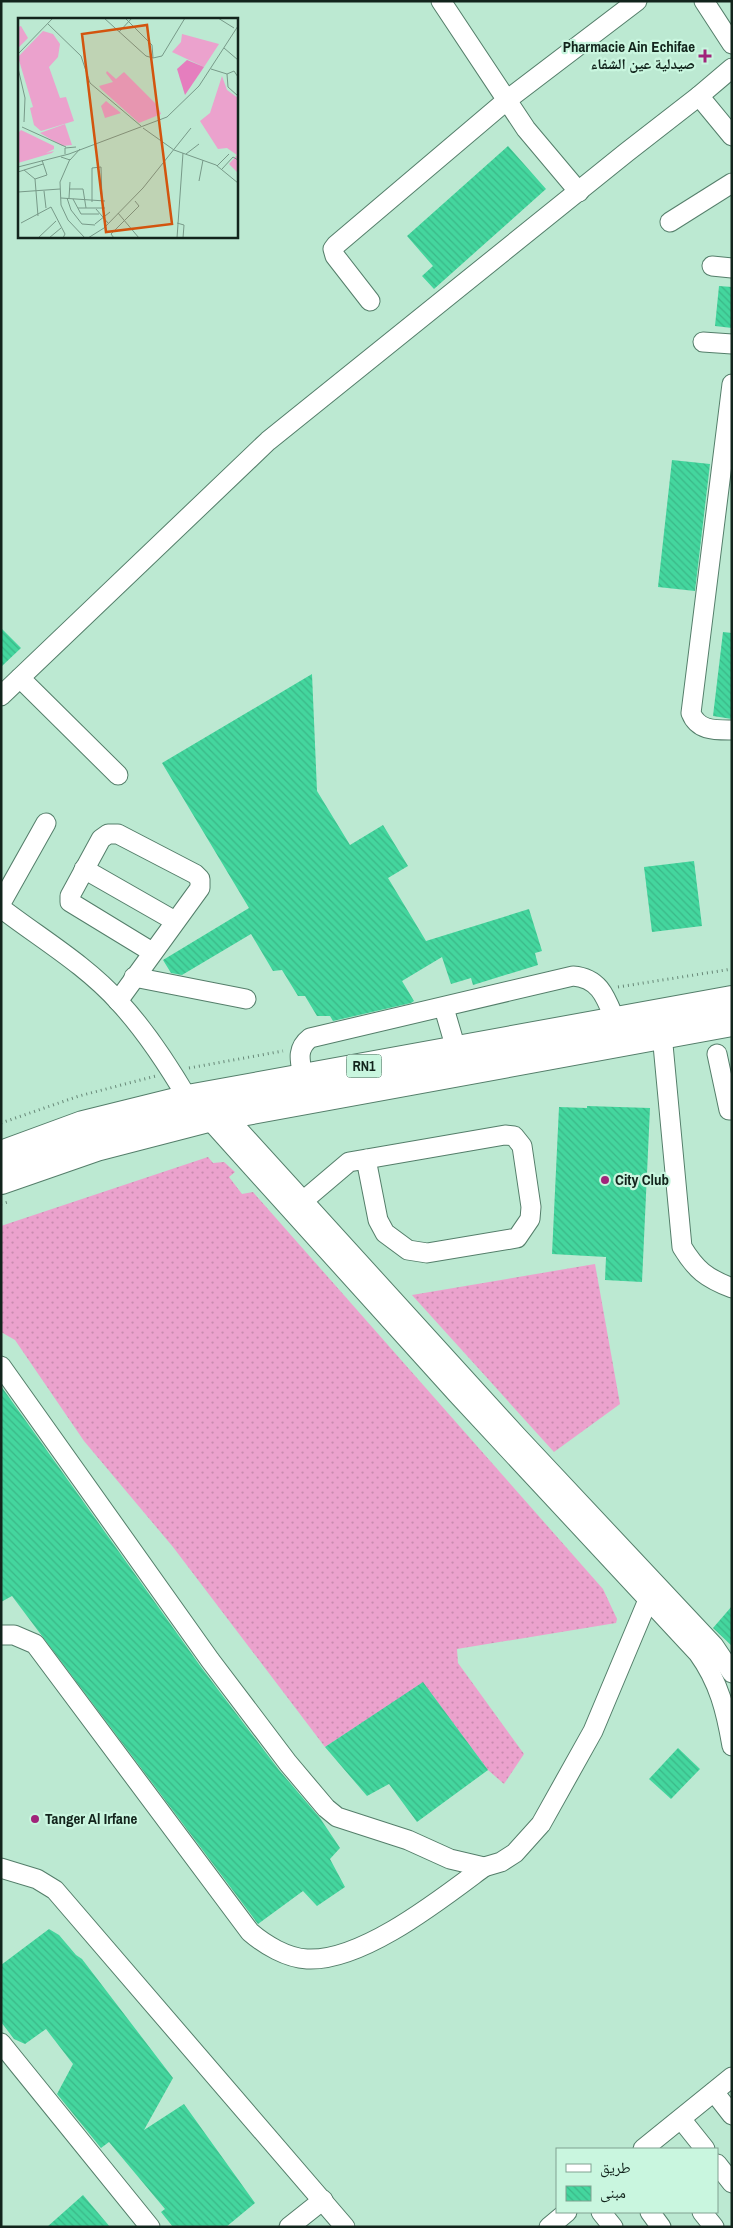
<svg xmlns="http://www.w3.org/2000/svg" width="733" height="2228" font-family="'Archivo Narrow','Noto Naskh Arabic',sans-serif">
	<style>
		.grass { fill: url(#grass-dots) }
		.building { fill: url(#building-back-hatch) }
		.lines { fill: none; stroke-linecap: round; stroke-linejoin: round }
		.minor-casing { stroke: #547e6a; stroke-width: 21 }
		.highway-casing { stroke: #547e6a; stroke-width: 30 }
		.path { stroke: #688878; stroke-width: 3; stroke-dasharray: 1 4; stroke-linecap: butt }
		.minor { stroke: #fff; stroke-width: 19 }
		.highway { stroke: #fff; stroke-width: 28 }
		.poi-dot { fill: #a0247a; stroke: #c9f6df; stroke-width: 2 }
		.labels { text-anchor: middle; stroke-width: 4.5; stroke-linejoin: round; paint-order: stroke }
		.shield { fill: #c9f6df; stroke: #496356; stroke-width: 1 }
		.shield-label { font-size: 14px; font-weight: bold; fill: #12241c }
		.poi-label { font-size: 15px; font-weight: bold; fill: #12241c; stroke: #c9f6df; text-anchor: start }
		.inset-road { fill: none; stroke: #789a89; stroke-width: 1 }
		.view { fill: #d3540e; fill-opacity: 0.15; stroke: #d3540e; stroke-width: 2.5 }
		.inset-edge { fill: none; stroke: #12241c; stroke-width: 2.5 }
	</style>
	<defs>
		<pattern id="grass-dots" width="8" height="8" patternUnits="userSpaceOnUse" patternTransform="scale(1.25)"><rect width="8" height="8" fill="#eba2cd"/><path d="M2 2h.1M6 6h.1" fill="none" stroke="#c88baf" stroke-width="1.8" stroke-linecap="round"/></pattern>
		<pattern id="building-back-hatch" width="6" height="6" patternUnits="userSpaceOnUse" patternTransform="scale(1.25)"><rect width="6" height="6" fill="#44d69e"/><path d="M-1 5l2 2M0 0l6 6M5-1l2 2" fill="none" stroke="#3bb888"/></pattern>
	</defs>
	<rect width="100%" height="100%" fill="#bce9d2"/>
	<g class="grass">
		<path d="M208,1157L213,1163L224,1162L235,1172L229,1177L242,1194L253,1192L603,1589L617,1619L616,1623L457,1649L458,1663L524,1754L504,1784L488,1770L423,1683L325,1747L173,1547L84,1441L15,1340L1,1332V1226Z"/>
		<path d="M595,1264L620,1404L554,1452L412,1295Z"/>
	</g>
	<g class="building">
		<path d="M508,146L546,189L434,289L422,276L433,266L407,236Z"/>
		<path d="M719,286L732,287V328L715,326Z"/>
		<path d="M672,460L710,464L695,591L658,587Z"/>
		<path d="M1,628L21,648L1,667Z"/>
		<path d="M723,632L732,633V719L713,716Z"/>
		<path d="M312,674L317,791L350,845L383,825L408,866L388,878L426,941L529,909L542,951L535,953L538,965L473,985L471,978L451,984L442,957L402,981L414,1001L411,1003L333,1021L330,1016H317L305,996H298L282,970L273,971L251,934L182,975L171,973L163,960L249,908L162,763Z"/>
		<path d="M694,861L702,926L652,932L644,867Z"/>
		<path d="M587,1106L650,1108L642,1282L605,1280L606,1257L552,1254L559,1107L587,1108Z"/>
		<path d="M1,1386L201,1667L279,1770L320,1818L340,1848L330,1859L345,1887L317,1906L303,1891L258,1924L12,1596L1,1602Z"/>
		<path d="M732,1606V1646L713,1628Z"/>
		<path d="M423,1682L488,1770L417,1822L389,1784L367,1796L325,1747Z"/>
		<path d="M678,1748L700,1769L671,1799L649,1779Z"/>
		<path d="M49,1929L59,1935L76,1955L82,1959L173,2078L144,2130L184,2104L255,2203L226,2227H173L161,2212L165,2209L109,2142L101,2148L57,2094L73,2064L46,2029L25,2044L14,2039L1,2022V1965Z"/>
		<path d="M83,2195L110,2227H47Z"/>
	</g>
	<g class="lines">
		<defs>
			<g id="minor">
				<path d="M441,1L526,129L579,192"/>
				<path d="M704,1L732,44"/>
				<path d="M699,96L732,136"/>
				<path d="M670,222L732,183"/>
				<path d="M712,266L732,268"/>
				<path d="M370,301L335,256L333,249L336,245L507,100L637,1"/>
				<path d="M703,342L732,344"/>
				<path d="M732,384L691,713C698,731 715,730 732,730"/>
				<path d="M20,678L118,775"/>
				<path d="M1,696L268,441L627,152L699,96L732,68"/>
				<path d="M84,869L175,921"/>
				<path d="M1,903L46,823"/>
				<path d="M1,908C40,938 86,965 119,1002C145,1030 168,1065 188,1099"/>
				<path d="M134,977L246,999"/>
				<path d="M118,1001L200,888V879L195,874L118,834H108L101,839L70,896V902L152,952"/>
				<path d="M444,1008L456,1049"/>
				<path d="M662,1034L682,1247C696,1270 706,1278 732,1288"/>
				<path d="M717,1054L729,1110H732"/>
				<path d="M303,1076C300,1061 296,1049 310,1038L573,976C600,978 606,998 615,1020"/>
				<path d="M225,1115L517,1436L714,1646L732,1673"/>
				<path d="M208,1118L457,1394L698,1653C719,1682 726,1711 732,1746"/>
				<path d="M303,1201L349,1162L505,1135L514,1136L522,1146L531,1207L530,1219L517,1238L427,1253L408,1250L385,1233L378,1220L366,1159"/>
				<path d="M1,1366L210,1660L288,1763L326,1808L337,1817L408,1840L450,1859L484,1867L501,1862L515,1853L541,1824L593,1731L648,1600"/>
				<path d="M1,1635H14L35,1644L250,1932C265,1945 287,1958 307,1959C362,1962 441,1899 484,1867"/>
				<path d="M1,1868L37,1879L55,1890L345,2227"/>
				<path d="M1,2043L150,2227"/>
				<path d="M714,2092L732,2115"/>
				<path d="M681,2119L705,2149"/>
				<path d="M643,2149L732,2077"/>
				<path d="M717,2164L732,2183"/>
				<path d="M601,2212L613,2227"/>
				<path d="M650,2212L661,2227"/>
				<path d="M702,2212L714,2227"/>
				<path d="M289,2227L323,2200"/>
				<path d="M549,2227L567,2212"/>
			</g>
			<g id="highway">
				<path d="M1,1155L83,1125L188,1099L732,1000"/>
				<path d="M1,1180L96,1147L208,1118L732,1022"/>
			</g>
		</defs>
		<use href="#minor" class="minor-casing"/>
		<use href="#highway" class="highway-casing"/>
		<g class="path">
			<path d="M618,987L732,969"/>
			<path d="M189,1068L283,1051"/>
			<path d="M1,1123L79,1096L156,1076"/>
			<path d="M1,1204L8,1202"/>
		</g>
		<use href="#minor" class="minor"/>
		<use href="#highway" class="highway"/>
	</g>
	<g class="poi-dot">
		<path d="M702.5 48.5h5v5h5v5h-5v5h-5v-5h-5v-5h5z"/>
		<circle cx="605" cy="1180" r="5"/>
		<circle cx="35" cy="1819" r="5"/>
	</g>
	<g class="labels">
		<rect class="shield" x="346.5" y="1054.5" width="35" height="23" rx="4"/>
		<g class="shield-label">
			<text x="364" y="1071">RN1</text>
		</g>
		<g class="poi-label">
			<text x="695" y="52" text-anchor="end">Pharmacie Ain Echifae<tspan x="695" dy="17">صيدلية عين الشفاء</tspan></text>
			<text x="615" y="1185">City Club</text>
			<text x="45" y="1824">Tanger Al Irfane</text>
		</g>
	</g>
	<g transform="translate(18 18)">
		<rect width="220" height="220" fill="#bce9d2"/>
		<path d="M164,16L201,26L186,49L154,34L163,24ZM89,53L98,61L106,54L140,88L143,96L121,105L83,71L81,68L95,64L88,55ZM204,58L209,72L220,80V155L211,146L219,137L209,130L200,131L182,103L192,95ZM88,83L103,95L87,100L83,88ZM47,106L54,127L44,128L22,115ZM3,112L36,128V131L28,135L36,133L34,135L0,145V115Z" fill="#eba2cd"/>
		<path d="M169,42L186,49L167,77L159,51Z" fill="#e57ebe"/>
		<path d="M3,8L10,20L0,30V9ZM25,13L35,16L42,26L40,39L31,49L42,80L48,79L56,103L23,113L16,107L12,90L15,89L0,39Z" fill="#eba2cd"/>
		<path class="inset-road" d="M86,0L128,38L135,40L144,38L167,0M107,0L134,27L135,40M200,0L216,10M30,6L63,38L72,65L123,108M101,14L114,0M206,30L220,42M0,36L35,0M0,50L7,80L6,104M193,51L209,56L216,53L220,59M209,56L210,69L220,78M4,109L48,129M125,110L156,132L198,147L220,165M47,136V130L58,129M168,136L181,126M43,139L52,142L62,131M52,141L42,164L43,187L50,202L67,220M199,148L211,136M0,149L51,136L149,99L181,68L220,8M204,151L215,139L220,142M6,152L17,161L20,198M0,154L25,146M17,161L29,157L24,142M181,163L185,142M51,171H65L68,190M26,173L28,190M0,174L42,171M43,180L87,183M49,180L53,192L64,206L77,207M51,180L52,164M55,181L63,196M74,184V150L83,149L84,183M60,190H87M78,191L90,205M100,195L121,220M63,196H81M3,205L33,189L47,216L45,220M159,205L166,207L165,220M77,206L92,194M20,220L38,203M31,220L43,210M70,220L86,210L125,170L173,110M96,220L93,216L121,188L117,183M159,220L165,135"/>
		<path class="view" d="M129,7L154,206L88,214L64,16Z"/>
		<rect width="220" height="220" class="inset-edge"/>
	</g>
	<rect width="733" height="2228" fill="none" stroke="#12241c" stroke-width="5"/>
	<rect x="556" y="2148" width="162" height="65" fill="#c9f6df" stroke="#80a291"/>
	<rect x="566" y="2164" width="25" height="8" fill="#ffffff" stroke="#80a291"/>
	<text x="600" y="2173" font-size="15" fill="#12241c">طريق</text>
	<rect x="566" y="2186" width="25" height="15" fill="url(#building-back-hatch)" stroke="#80a291"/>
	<text x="600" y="2198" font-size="15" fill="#12241c">مبنى</text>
</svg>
